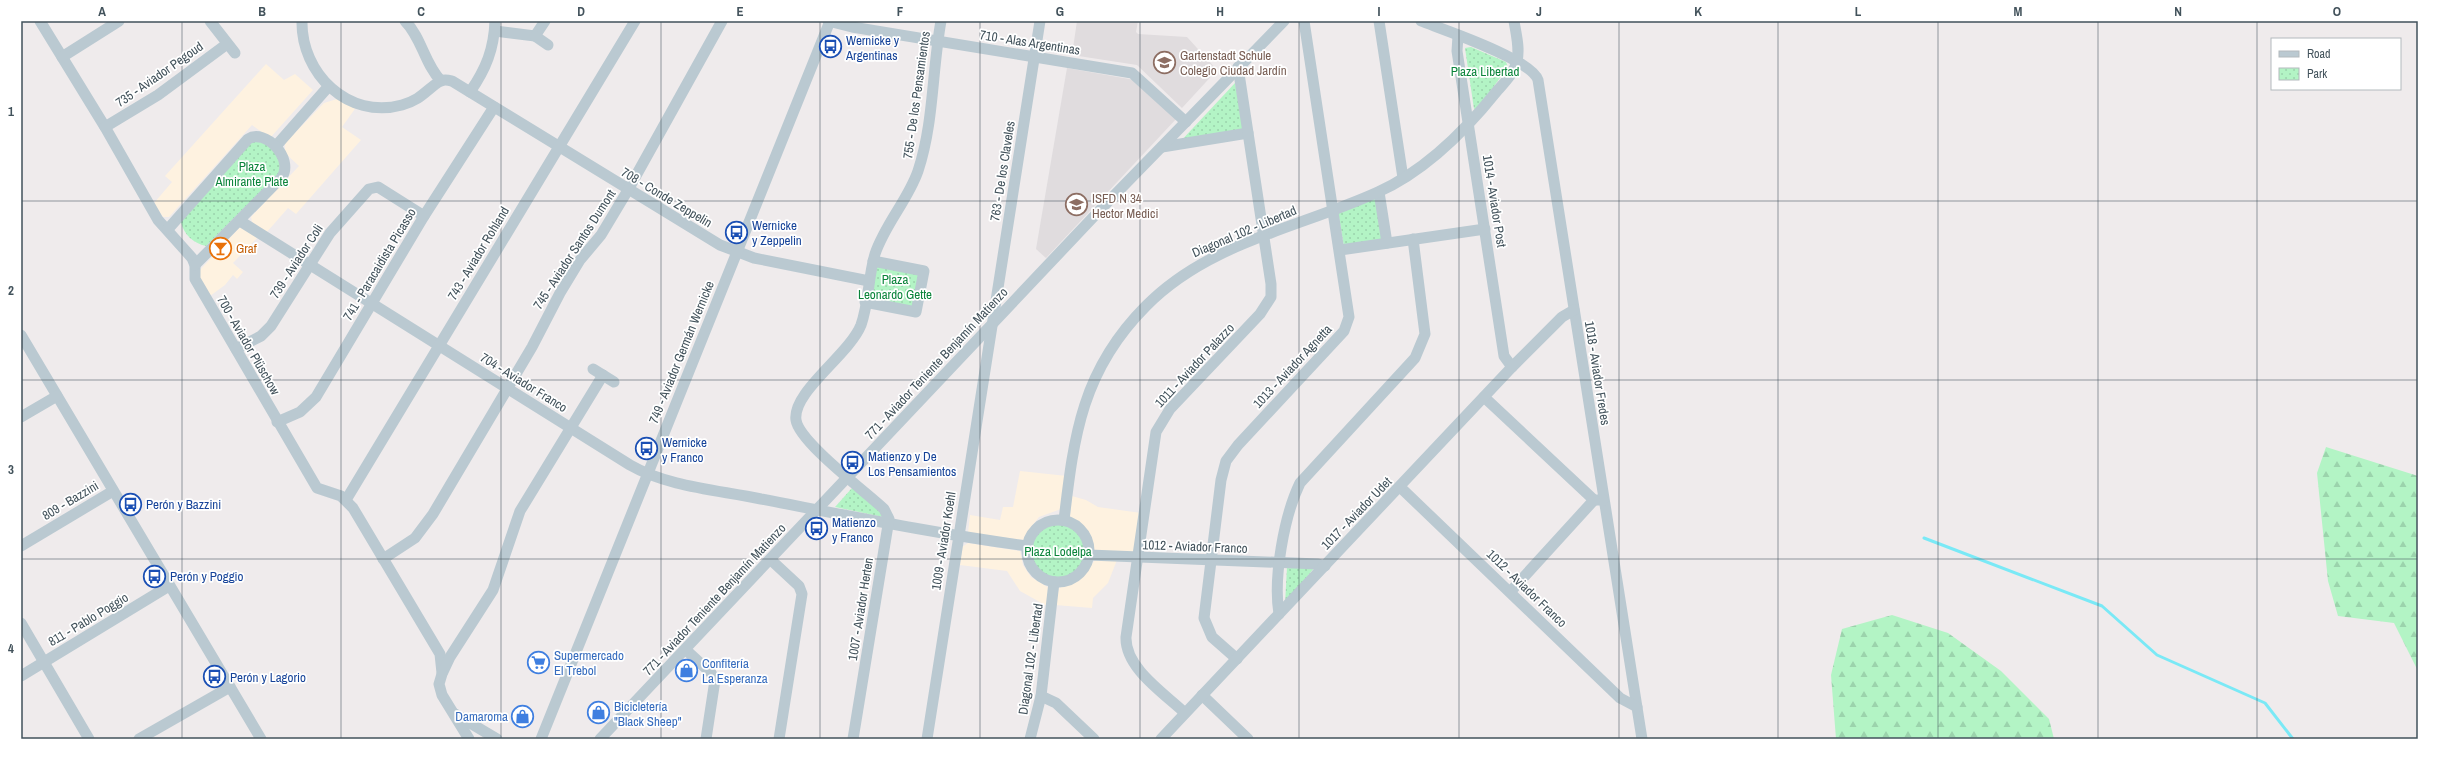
<svg xmlns="http://www.w3.org/2000/svg" width="2439" height="760" font-family="'Archivo Narrow',sans-serif">
	<style>
		.commercial { fill: #fef2e0 }
		.education { fill: #e0dcde }
		.forest { fill: url(#forest-firs) }
		.park { fill: url(#park-dots) }
		.lines { fill: none; stroke-linecap: round; stroke-linejoin: round }
		.stream { stroke: #7ae9f6; stroke-width: 3 }
		.minor { stroke: #bac9d1; stroke-width: 11 }
		.grid { fill: none; stroke: #42525b; stroke-width: 1; stroke-opacity: 0.55 }
		.labels { text-anchor: middle; stroke-width: 3.5; stroke-linejoin: round; paint-order: stroke }
		.transit-label { font-size: 13px; fill: #164399; stroke: #fff; text-anchor: start }
		.street-label { font-size: 13px; fill: #42525b; stroke: #fff }
		.education-label { font-size: 13px; fill: #785e54; stroke: #fff; text-anchor: start }
		.park-label { font-size: 13px; fill: #0b843b; stroke: #fff }
		.food-label { font-size: 13px; fill: #c56008; stroke: #fff; text-anchor: start }
		.shop-label { font-size: 13px; fill: #366cbe; stroke: #fff; text-anchor: start }
		.neatline { fill: none; stroke: #42525b; stroke-width: 1.5 }
		.grid-label { font-size: 13px; text-anchor: middle; font-weight: bold; fill: #42525b }
	</style>
	<defs>
		<pattern id="forest-firs" width="22" height="20" patternUnits="userSpaceOnUse"><rect width="22" height="20" fill="#b3f4c5"/><path d="M5 1l3.5 6h-7zM16 11l3.5 6h-7z" fill="#9bd3ac"/></pattern>
		<pattern id="park-dots" width="8" height="8" patternUnits="userSpaceOnUse"><rect width="8" height="8" fill="#b3f4c5"/><path d="M2 2h.1M6 6h.1" fill="none" stroke="#9bd3ac" stroke-width="1.8" stroke-linecap="round"/></pattern>
	</defs>
	<rect width="100%" height="100%" fill="#efebec"/>
	<g class="commercial">
		<path d="M266,64L284,80L295,74L313,90L270,138L252,125L169,217H163L154,203L172,182L165,176Z"/>
		<path d="M337,99L357,106L342,127L361,140L296,214L288,208L266,233L252,222L251,217L299,166L285,153V143L324,103Z"/>
		<path d="M241,226L259,236L233,263L243,272L237,279L233,275L225,285L210,296L198,275L200,270Z"/>
		<path d="M1020,471L1067,476L1061,509L1039,517L1031,527L1025,540L968,533L970,515L1000,520L1003,507H1013Z"/>
		<path d="M1072,496L1086,500L1098,507L1141,513L1135,552L1090,551L1087,533L1070,516Z"/>
		<path d="M968,543L1020,551L1023,565L1031,577L1049,588L1047,606L1020,591L1007,571L960,565L962,547Z"/>
		<path d="M1095,560H1117L1108,583L1093,598L1092,608L1055,605L1059,588L1080,580Z"/>
	</g>
	<g class="education">
		<path d="M1077,21H1138L1136,32L1138,34L1187,37L1217,70L1182,108L1137,65L1072,55Z"/>
		<path d="M1067,68L1135,80L1177,118L1046,258L1036,249Z"/>
	</g>
	<g class="forest">
		<path d="M2326,447L2418,476V671L2394,623L2338,616L2328,581L2317,473Z"/>
		<path d="M1892,615L1948,633L2001,671L2049,719L2054,739H1836L1831,675L1842,629Z"/>
	</g>
	<g class="park">
		<path d="M1471,47L1506,62L1508,67L1478,108L1474,109L1465,48Z"/>
		<path d="M1235,83L1244,129L1179,143Z"/>
		<path d="M252,141C273,142 279,153 281,171L206,246C193,243 184,235 181,222Z"/>
		<path d="M1378,195L1384,241L1344,247L1338,211Z"/>
		<path d="M873,261L924,271L916,312L865,302Z"/>
		<path d="M852,488L881,511L883,517L835,507Z"/>
		<circle cx="1058" cy="551" r="27"/>
		<path d="M1287,567L1314,568L1285,605Z"/>
	</g>
	<g class="lines">
		<path class="stream" d="M1924,538L2102,606L2157,655L2265,703L2293,739"/>
		<g class="minor">
			<path d="M40,21L105,127L158,220L192,258L195,265V279L317,488L341,496L353,508L440,654L442,673"/>
			<path d="M210,21L235,53"/>
			<path d="M302,21C301,73 348,120 402,105C422,99 425,91 440,81C445,79 448,80 452,81L720,245L754,258L869,281"/>
			<path d="M405,21C422,38 424,63 441,81"/>
			<path d="M828,21L852,27L1132,73L1186,122"/>
			<path d="M1379,21L1403,178"/>
			<path d="M1421,21C1444,30 1531,59 1538,80L1642,739"/>
			<path d="M495,31L535,36L545,21"/>
			<path d="M535,36L548,45"/>
			<path d="M1458,36L1457,51L1504,356L1512,367"/>
			<path d="M62,57L119,21"/>
			<path d="M470,92C486,69 494,49 495,21"/>
			<path d="M105,127L158,95L227,44"/>
			<path d="M276,146L328,87"/>
			<path d="M1162,147L1248,133"/>
			<path d="M1379,192L1387,243"/>
			<path d="M240,221L630,465C668,487 719,490 761,499C850,516 938,534 1027,546"/>
			<path d="M168,229L248,139C265,128 294,158 282,177L195,265"/>
			<path d="M1340,250L1485,229"/>
			<path d="M865,302L916,312L924,271L873,261"/>
			<path d="M21,335L261,739"/>
			<path d="M236,349L261,336L271,326L330,233L369,189L378,187L424,216"/>
			<path d="M593,369L614,382"/>
			<path d="M1484,397L1594,500H1603"/>
			<path d="M21,417L57,396"/>
			<path d="M277,422L300,412L316,397L424,216L494,107"/>
			<path d="M1400,487L1620,698L1637,707"/>
			<path d="M346,500L635,21"/>
			<circle cx="1058" cy="551" r="31"/>
			<path d="M1064,520C1074,435 1082,370 1146,306C1209,242 1299,228 1378,192C1425,171 1465,131 1497,91C1505,82 1514,73 1517,61C1520,48 1516,34 1514,21"/>
			<path d="M21,546L113,491"/>
			<path d="M1089,555L1318,564L1325,566"/>
			<path d="M383,559L415,538L433,514L532,347L560,293L580,260L601,235L628,190L722,21"/>
			<path d="M771,560L799,586L802,594L779,739"/>
			<path d="M1511,591L1594,500"/>
			<path d="M1279,614C1273,578 1284,516 1300,483L1415,358L1425,334L1413,239"/>
			<path d="M21,623L89,739"/>
			<path d="M686,650L711,673L715,680L706,739"/>
			<path d="M1237,659L1212,637L1204,618L1221,480L1226,461L1238,445L1344,331L1349,317L1304,21"/>
			<path d="M21,676L169,586"/>
			<path d="M1202,695L1248,739"/>
			<path d="M1041,696L1056,703L1094,739"/>
			<path d="M1185,713C1164,693 1125,668 1126,637L1156,432L1170,409L1260,314L1271,297V284L1238,67"/>
			<path d="M455,714L497,739"/>
			<path d="M139,739L230,687"/>
			<path d="M469,739L442,695L439,684L442,674L450,657L493,590L520,511L603,375"/>
			<path d="M541,739L830,21"/>
			<path d="M600,739L1099,211L1284,21"/>
			<path d="M853,739L889,519L884,509C866,492 799,442 796,420C792,392 849,355 861,325C869,303 868,277 875,254C885,224 908,200 918,171C934,123 932,70 941,21"/>
			<path d="M927,739L1040,21"/>
			<path d="M1030,739L1041,696L1054,582"/>
			<path d="M1161,739L1512,367L1562,317L1574,310"/>
		</g>
	</g>
	<path class="grid" d="M182,21V739M341,21V739M501,21V739M661,21V739M820,21V739M980,21V739M1140,21V739M1299,21V739M1459,21V739M1619,21V739M1778,21V739M1938,21V739M2098,21V739M2257,21V739M21,201H2418M21,380H2418M21,559H2418"/>
	<defs>
		<symbol id="bus-ring" viewBox="-11 -11 22 22"><circle r="9.5" fill="#fff" stroke="#1a4fb4" stroke-width="1.5"/><path d="M-5-6H5V4H4V6H2V4H-2V6H-4V4H-5ZM-3.5-4V0h7V-4ZM-3.5 1.2v1.5H-2V1.2ZM2 1.2v1.5H3.5V1.2Z" fill="#1a4fb4"/></symbol>
		<symbol id="school-ring" viewBox="-11 -11 22 22"><circle r="9.5" fill="#fff" stroke="#8d6e63" stroke-width="1.5"/><path d="M0-5L7-2L0 1L-7-2ZM-4 1L0 2.5L4 1V4Q0 6-4 4Z" fill="#8d6e63"/></symbol>
		<symbol id="bar-ring" viewBox="-11 -11 22 22"><circle r="9.5" fill="#fff" stroke="#e8710a" stroke-width="1.5"/><path d="M-6-5H6L.8 .8V4.5H3.5V6h-7V4.5H-.8V.8Z" fill="#e8710a"/></symbol>
		<symbol id="supermarket-ring" viewBox="-11 -11 22 22"><circle r="9.5" fill="#fff" stroke="#3f7fe0" stroke-width="1.5"/><path d="M-6-5.5h2.5l.6 2H6L4.5 2H-2.5L-4.4-4H-6ZM-1.5 3.2a1.3 1.3 0 1 0 .1 0ZM3 3.2a1.3 1.3 0 1 0 .1 0Z" fill="#3f7fe0"/></symbol>
		<symbol id="shop-ring" viewBox="-11 -11 22 22"><circle r="9.5" fill="#fff" stroke="#3f7fe0" stroke-width="1.5"/><path d="M-5-2.5h2.3a2.7 3.5 0 0 1 5.4 0H5L5.5 6h-11ZM-1.5-2.5h3a1.5 2.3 0 0 0-3 0Z" fill="#3f7fe0"/></symbol>
	</defs>
	<g fill-rule="evenodd">
		<use href="#bus-ring" x="818" y="34" width="25" height="25"/>
		<use href="#school-ring" x="1152" y="50" width="25" height="25"/>
		<use href="#school-ring" x="1064" y="192" width="25" height="25"/>
		<use href="#bus-ring" x="724" y="220" width="25" height="25"/>
		<use href="#bar-ring" x="208" y="236" width="25" height="25"/>
		<use href="#bus-ring" x="634" y="436" width="25" height="25"/>
		<use href="#bus-ring" x="840" y="450" width="25" height="25"/>
		<use href="#bus-ring" x="118" y="492" width="25" height="25"/>
		<use href="#bus-ring" x="804" y="516" width="25" height="25"/>
		<use href="#bus-ring" x="142" y="564" width="25" height="25"/>
		<use href="#supermarket-ring" x="526" y="650" width="25" height="25"/>
		<use href="#shop-ring" x="674" y="658" width="25" height="25"/>
		<use href="#bus-ring" x="202" y="664" width="25" height="25"/>
		<use href="#shop-ring" x="586" y="700" width="25" height="25"/>
		<use href="#shop-ring" x="510" y="704" width="25" height="25"/>
	</g>
	<g class="labels">
		<g class="transit-label">
			<text x="846" y="45">Wernicke y<tspan x="846" dy="15">Argentinas</tspan></text>
			<text x="752" y="230">Wernicke<tspan x="752" dy="15">y Zeppelin</tspan></text>
			<text x="662" y="447">Wernicke<tspan x="662" dy="15">y Franco</tspan></text>
			<text x="868" y="461">Matienzo y De<tspan x="868" dy="15">Los Pensamientos</tspan></text>
			<text x="146" y="509">Perón y Bazzini</text>
			<text x="832" y="527">Matienzo<tspan x="832" dy="15">y Franco</tspan></text>
			<text x="170" y="581">Perón y Poggio</text>
			<text x="230" y="682">Perón y Lagorio</text>
		</g>
		<g class="street-label">
			<text transform="translate(1030 42) rotate(9)" y="5">710 - Alas Argentinas</text>
			<text transform="translate(159 74) rotate(-35)" y="5">735 - Aviador Pegoud</text>
			<text transform="translate(916 95) rotate(-82)" y="5">755 - De los Pensamientos</text>
			<text transform="translate(1002 171) rotate(-81)" y="5">763 - De los Claveles</text>
			<text transform="translate(667 197) rotate(31)" y="5">708 - Conde Zeppelin</text>
			<text transform="translate(1495 201) rotate(81)" y="5">1014 - Aviador Post</text>
			<text transform="translate(1244 231) rotate(-23)" y="5">Diagonal 102 - Libertad</text>
			<text transform="translate(574 249) rotate(-57)" y="5">745 - Aviador Santos Dumont</text>
			<text transform="translate(478 253) rotate(-59)" y="5">743 - Aviador Rohland</text>
			<text transform="translate(296 261) rotate(-57)" y="5">739 - Aviador Coli</text>
			<text transform="translate(379 264) rotate(-59)" y="5">741 - Paracaidista Picasso</text>
			<text transform="translate(249 345) rotate(60)" y="5">700 - Aviador Plüschow</text>
			<text transform="translate(681 352) rotate(-68)" y="5">749 - Aviador Germán Wernicke</text>
			<text transform="translate(936 363) rotate(-47)" y="5">771 - Aviador Teniente Benjamín Matienzo</text>
			<text transform="translate(1194 365) rotate(-47)" y="5">1011 - Aviador Palazzo</text>
			<text transform="translate(1292 366) rotate(-47)" y="5">1013 - Aviador Agnetta</text>
			<text transform="translate(1598 373) rotate(81)" y="5">1018 - Aviador Fredes</text>
			<text transform="translate(524 382) rotate(32)" y="5">704 - Aviador Franco</text>
			<text transform="translate(70 500) rotate(-31)" y="5">809 - Bazzini</text>
			<text transform="translate(1356 513) rotate(-46)" y="5">1017 - Aviador Udet</text>
			<text transform="translate(943 541) rotate(-81)" y="5">1009 - Aviador Koehl</text>
			<text transform="translate(1195 546) rotate(2)" y="5">1012 - Aviador Franco</text>
			<text transform="translate(1527 588) rotate(44)" y="5">1012 - Aviador Franco</text>
			<text transform="translate(714 599) rotate(-47)" y="5">771 - Aviador Teniente Benjamín Matienzo</text>
			<text transform="translate(860 609) rotate(-81)" y="5">1007 - Aviador Herten</text>
			<text transform="translate(88 619) rotate(-31)" y="5">811 - Pablo Poggio</text>
			<text transform="translate(1030 659) rotate(-82)" y="5">Diagonal 102 - Libertad</text>
		</g>
		<g class="education-label">
			<text x="1180" y="60">Gartenstadt Schule<tspan x="1180" dy="15">Colegio Ciudad Jardín</tspan></text>
			<text x="1092" y="203">ISFD N 34<tspan x="1092" dy="15">Hector Medici</tspan></text>
		</g>
		<g class="park-label">
			<text x="1485" y="76">Plaza Libertad</text>
			<text x="252" y="171">Plaza<tspan x="252" dy="15">Almirante Plate</tspan></text>
			<text x="895" y="284">Plaza<tspan x="895" dy="15">Leonardo Gette</tspan></text>
			<text x="1058" y="556">Plaza Lodelpa</text>
		</g>
		<g class="food-label">
			<text x="236" y="253">Graf</text>
		</g>
		<g class="shop-label">
			<text x="554" y="660">Supermercado<tspan x="554" dy="15">El Trebol</tspan></text>
			<text x="702" y="668">Confitería<tspan x="702" dy="15">La Esperanza</tspan></text>
			<text x="614" y="711">Bicicletería<tspan x="614" dy="15">"Black Sheep"</tspan></text>
			<text x="508" y="721" text-anchor="end">Damaroma</text>
		</g>
	</g>
	<rect width="2439" height="760" fill="none" stroke="#ffffff" stroke-width="44"/>
	<rect x="2271" y="38" width="130" height="52" fill="#ffffff" stroke="#b3babd"/>
	<rect x="2279" y="51" width="20" height="6" fill="#bac9d1" stroke="#b3babd"/>
	<text x="2307" y="58" font-size="12" fill="#42525b">Road</text>
	<rect x="2279" y="68" width="20" height="12" fill="url(#park-dots)" stroke="#b3babd"/>
	<text x="2307" y="78" font-size="12" fill="#42525b">Park</text>
	<rect x="22" y="22" width="2395" height="716" class="neatline"/>
	<g class="grid-label">
		<text x="102" y="16">A</text>
		<text x="262" y="16">B</text>
		<text x="421" y="16">C</text>
		<text x="581" y="16">D</text>
		<text x="740" y="16">E</text>
		<text x="900" y="16">F</text>
		<text x="1060" y="16">G</text>
		<text x="1220" y="16">H</text>
		<text x="1379" y="16">I</text>
		<text x="1539" y="16">J</text>
		<text x="1698" y="16">K</text>
		<text x="1858" y="16">L</text>
		<text x="2018" y="16">M</text>
		<text x="2178" y="16">N</text>
		<text x="2337" y="16">O</text>
		<text x="11" y="116">1</text>
		<text x="11" y="295">2</text>
		<text x="11" y="474">3</text>
		<text x="11" y="653">4</text>
	</g>
</svg>
